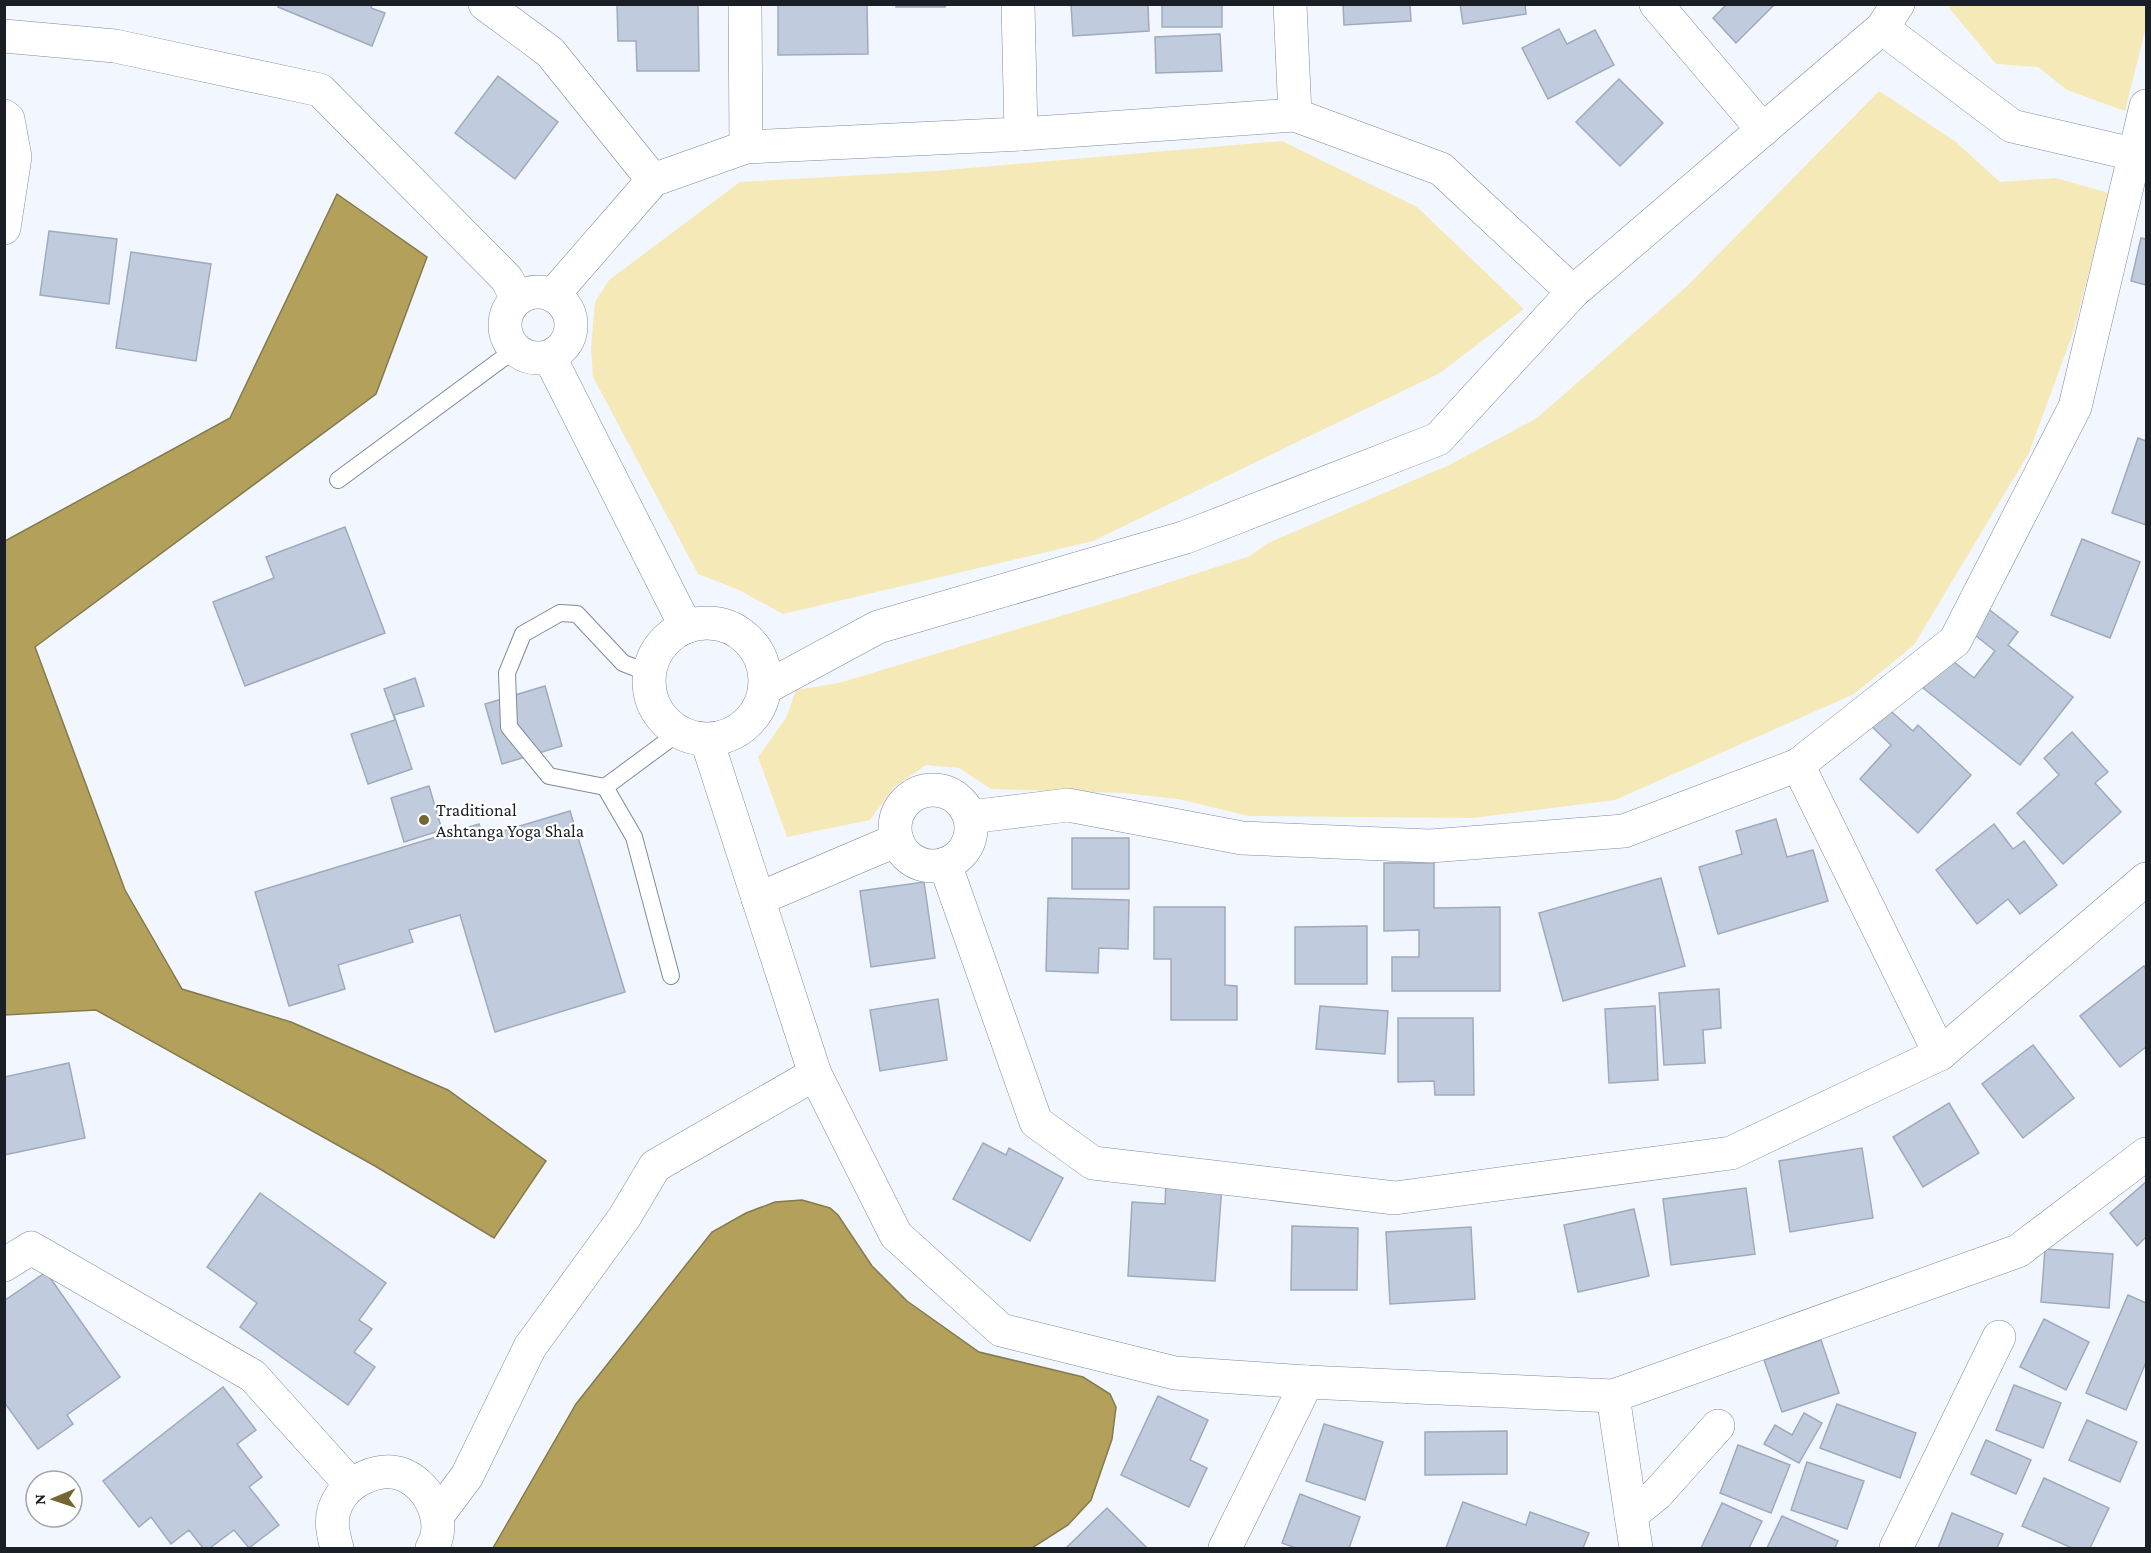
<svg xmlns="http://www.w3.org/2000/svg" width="2151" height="1553" font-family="'Crimson Pro',serif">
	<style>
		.green { fill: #f5e9b8 }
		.water { fill: #b3a15b; stroke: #857a4b; stroke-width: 1.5 }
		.building { fill: #c0cbde; stroke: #9faabc; stroke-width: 1.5 }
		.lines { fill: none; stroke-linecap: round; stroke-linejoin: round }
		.service-casing { stroke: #808a9b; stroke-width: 18 }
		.minor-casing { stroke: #808a9b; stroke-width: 34 }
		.service { stroke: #fff; stroke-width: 16 }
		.minor { stroke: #fff; stroke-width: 33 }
		.poi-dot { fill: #746734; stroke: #fff; stroke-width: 2 }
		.labels { text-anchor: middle; stroke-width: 4.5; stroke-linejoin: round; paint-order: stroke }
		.poi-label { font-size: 18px; fill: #1a1e25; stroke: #fff; text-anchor: start }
	</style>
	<rect width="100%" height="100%" fill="#f2f7ff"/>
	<g class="green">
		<path d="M1951,5H2146V27L2125,111L2067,90L2038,67L1996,64L1949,8Z"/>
		<path d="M1879,91L1956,142L2000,182L2056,178L2109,193L2074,330L2029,453L1914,645L1854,694L1615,800L1473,818L1249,816L1178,799L1123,793L991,789L959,768L926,765L894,787L870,820L787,837L758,757L786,718L796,690L839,683L1124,597L1250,556L1268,543L1449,465L1537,418L1686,287Z"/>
		<path d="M1282,141L1417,207L1524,309L1440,373L1093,541L783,614L739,590L698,574L593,377L591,348L595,302L609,280L740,182L935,171Z"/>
	</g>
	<g class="water">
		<path d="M337,194L427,257L376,394L35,647L125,890L182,989L291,1022L448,1090L546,1161L494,1238L375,1166L96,1010L5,1015V541L230,418Z"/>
		<path d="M802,1200L830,1208L838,1215L872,1266L907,1301L979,1352L1083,1377L1110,1394L1116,1407L1112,1439L1091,1500L1068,1525L1032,1548H493L576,1404L712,1232L746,1213L775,1202Z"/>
	</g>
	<g class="building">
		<path d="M279,4H372L371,8L385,13L372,46L278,7Z"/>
		<path d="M617,4H698L699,71H637L636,41H618Z"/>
		<path d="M778,4H867L868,54L778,55Z"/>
		<rect x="896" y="4" width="49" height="3"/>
		<path d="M1071,4H1148L1149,31L1073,36Z"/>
		<rect x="1162" y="4" width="60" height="23"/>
		<path d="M1343,4H1410L1411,21L1344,25Z"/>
		<path d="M1460,4H1525L1526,14L1463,24Z"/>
		<path d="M1727,4H1775L1736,43L1713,18Z"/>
		<path d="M1559,29L1567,44L1595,30L1614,65L1548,99L1522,48Z"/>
		<path d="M1220,34L1222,71L1156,73L1155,37Z"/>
		<path d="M498,76L558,122L515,179L455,133Z"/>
		<path d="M1619,79L1663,123L1620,166L1576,122Z"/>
		<path d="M49,231L117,239L109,304L40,295Z"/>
		<path d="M2141,238L2146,239V285L2131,281Z"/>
		<path d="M131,252L211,264L196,361L116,348Z"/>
		<path d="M2138,438L2146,441V525L2112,513Z"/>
		<path d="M345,527L385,633L245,686L213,602L274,578L266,557Z"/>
		<path d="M2082,539L2140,562L2110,638L2051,615Z"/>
		<path d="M1982,604L2018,632L2008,645L2073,697L2020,765L1923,688L1948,657L1974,678L1995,651L1965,627Z"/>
		<path d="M415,678L424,706L394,715L412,769L368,784L351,734L395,720L384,689Z"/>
		<path d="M545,686L562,746L502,764L485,704Z"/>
		<path d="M1884,705L1913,731L1918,725L1971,775L1918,833L1860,779L1891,745L1868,723Z"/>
		<path d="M2072,732L2108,772L2095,783L2121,812L2063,864L2017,813L2059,775L2044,758Z"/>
		<path d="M429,786L442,830L404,842L391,798Z"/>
		<path d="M570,811L625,992L495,1032L460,915L409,930L413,942L338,965L345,989L289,1006L255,892L479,824L483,837Z"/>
		<path d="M1776,819L1787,857L1813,850L1828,901L1718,934L1699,867L1742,854L1736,831Z"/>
		<path d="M1994,824L2013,849L2024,841L2057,885L2020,914L2008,899L1977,924L1936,870Z"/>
		<rect x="1072" y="838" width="57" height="51"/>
		<path d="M1384,863H1434V908L1500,907V991H1392V957H1419V930L1384,931Z"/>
		<path d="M1661,878L1685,966L1563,1001L1539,913Z"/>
		<path d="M924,882L935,958L871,967L860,891Z"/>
		<path d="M1048,898L1129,900L1128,949L1099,948L1098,973L1046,971Z"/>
		<path d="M1154,907H1225V985L1237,986V1020H1171V959H1154Z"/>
		<path d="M1367,926V984H1295V927Z"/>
		<path d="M2144,966L2146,970V1047L2120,1067L2080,1016Z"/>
		<path d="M1719,989L1721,1028L1703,1030L1705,1063L1664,1065L1659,993Z"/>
		<path d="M938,999L947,1060L880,1071L870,1010Z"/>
		<path d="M1320,1006L1388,1011L1385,1054L1316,1049Z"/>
		<path d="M1655,1006L1658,1080L1609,1083L1605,1009Z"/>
		<path d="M1398,1018H1473L1474,1095H1435L1434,1081L1398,1082Z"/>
		<path d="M2033,1045L2074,1098L2023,1138L1982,1084Z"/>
		<path d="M69,1063L85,1138L4,1155V1077Z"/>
		<path d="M1949,1103L1979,1153L1923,1187L1893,1137Z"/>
		<path d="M983,1143L1006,1155L1009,1148L1063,1178L1030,1241L953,1199Z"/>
		<path d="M1862,1148L1873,1218L1790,1232L1779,1161Z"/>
		<path d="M1166,1182L1222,1185L1215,1281L1128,1276L1132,1202L1165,1204Z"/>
		<path d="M2146,1182V1237L2137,1246L2110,1213Z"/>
		<path d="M1746,1188L1755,1254L1671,1265L1663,1199Z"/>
		<path d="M260,1193L386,1283L359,1320L372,1329L354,1352L375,1367L348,1405L240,1327L257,1303L207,1267Z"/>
		<path d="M1634,1209L1649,1276L1578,1292L1564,1225Z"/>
		<path d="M1292,1226L1358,1228L1357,1290H1291Z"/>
		<path d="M1471,1227L1475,1299L1390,1304L1386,1232Z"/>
		<path d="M2045,1249L2113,1254L2109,1308L2041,1302Z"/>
		<path d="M46,1272L120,1377L67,1415L73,1424L38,1449L4,1402V1301Z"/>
		<path d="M2128,1295L2146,1303V1362L2126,1410L2086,1393Z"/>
		<path d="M2044,1319L2089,1342L2066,1390L2020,1367Z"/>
		<path d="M1821,1340L1839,1393L1782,1412L1764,1360Z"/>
		<path d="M2014,1385L2061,1403L2043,1448L1996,1430Z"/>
		<path d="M223,1387L256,1430L237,1444L262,1477L249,1487L279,1525L249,1548L234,1530L210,1548H203L189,1530L171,1544L151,1517L139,1527L103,1481Z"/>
		<path d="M1158,1396L1208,1420L1190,1460L1207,1468L1189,1507L1121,1475Z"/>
		<path d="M1837,1404L1916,1433L1900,1478L1820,1448Z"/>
		<path d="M1804,1413L1822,1423L1799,1463L1764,1444L1775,1425L1792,1435Z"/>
		<path d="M2087,1420L2137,1442L2120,1482L2069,1460Z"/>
		<path d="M1324,1424L1383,1442L1365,1500L1306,1481Z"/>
		<path d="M1507,1431V1474L1425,1475V1432Z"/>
		<path d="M1986,1440L2031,1460L2016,1494L1971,1474Z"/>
		<path d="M1738,1445L1790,1465L1771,1513L1720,1493Z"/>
		<path d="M1807,1462L1864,1481L1847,1529L1791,1510Z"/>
		<path d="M2044,1478L2109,1508L2090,1548H2072L2022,1526Z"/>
		<path d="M1300,1494L1360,1517L1349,1548H1296L1282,1543Z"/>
		<path d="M1463,1502L1526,1525L1530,1512L1589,1533L1583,1548H1446Z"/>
		<path d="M1722,1503L1762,1521L1749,1548H1701Z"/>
		<path d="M1107,1508L1147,1548H1066Z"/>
		<path d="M1952,1513L2003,1534L1997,1548H1938Z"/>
		<path d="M1782,1516L1838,1541L1835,1548H1767Z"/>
	</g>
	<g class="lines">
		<defs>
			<g id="service">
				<path d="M338,480L514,350"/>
				<path d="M649,673L623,663L577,614L560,613L523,634L507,673L509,727L549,776L605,787L678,733"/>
				<path d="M605,787L634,837L671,976"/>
			</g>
			<g id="minor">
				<path d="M485,4L550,52L653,180"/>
				<path d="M745,4L746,147"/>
				<path d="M1018,4L1021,134"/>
				<path d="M1290,4L1295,115"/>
				<path d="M1656,4L1763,130"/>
				<path d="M1882,28L2012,126L2146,157"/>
				<path d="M4,36L115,46L320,90L507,279L517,299"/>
				<path d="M4,116L8,119L15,157L4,228"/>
				<circle cx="538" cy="325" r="33"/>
				<path d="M553,295L653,180L746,147L1021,134L1295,115L1441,169L1573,292"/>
				<path d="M550,358L686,627"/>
				<circle cx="707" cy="681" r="58"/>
				<path d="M765,688L878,627L1186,537L1438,439L1573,292L1882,28L1898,4"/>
				<path d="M707,741L815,1074L896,1235L1001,1330L1175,1373L1307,1382L1613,1396L2018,1251L2146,1154"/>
				<path d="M1798,765L1940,1054"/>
				<circle cx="933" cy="828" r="38"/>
				<path d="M970,817L1068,805L1242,838L1430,846L1624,831L1798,765L1955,641L2075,407L2146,106"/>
				<path d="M945,864L1036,1122L1093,1163L1395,1198L1731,1153L1940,1054L2146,879"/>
				<path d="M758,899L897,840"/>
				<path d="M4,1265L31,1248L253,1376L351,1485"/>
				<path d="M1613,1396L1636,1548"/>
				<path d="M438,1515L467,1476L530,1347L624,1218L655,1166L815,1074"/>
				<path d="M1631,1515L1657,1494L1718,1426"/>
				<path d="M337,1548C333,1534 329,1518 337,1503C347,1481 380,1465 404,1475C431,1487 447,1523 432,1548"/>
				<path d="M1225,1548L1307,1382"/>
				<path d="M1896,1548L1999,1337"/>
			</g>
		</defs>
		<use href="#service" class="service-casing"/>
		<use href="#minor" class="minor-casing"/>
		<use href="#service" class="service"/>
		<use href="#minor" class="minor"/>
	</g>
	<circle class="poi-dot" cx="424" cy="820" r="6"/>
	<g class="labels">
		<g class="poi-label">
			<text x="436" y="816">Traditional<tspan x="436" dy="21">Ashtanga Yoga Shala</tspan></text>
		</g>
	</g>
	<rect width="2151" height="1553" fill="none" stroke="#1a1e25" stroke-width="12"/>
	<g transform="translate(54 1499) rotate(268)"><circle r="28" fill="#ffffff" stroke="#a3a5a8" stroke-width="1.5"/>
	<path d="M0-4.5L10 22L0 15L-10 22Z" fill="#746734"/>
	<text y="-9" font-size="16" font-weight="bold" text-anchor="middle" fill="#1a1e25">N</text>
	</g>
</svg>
